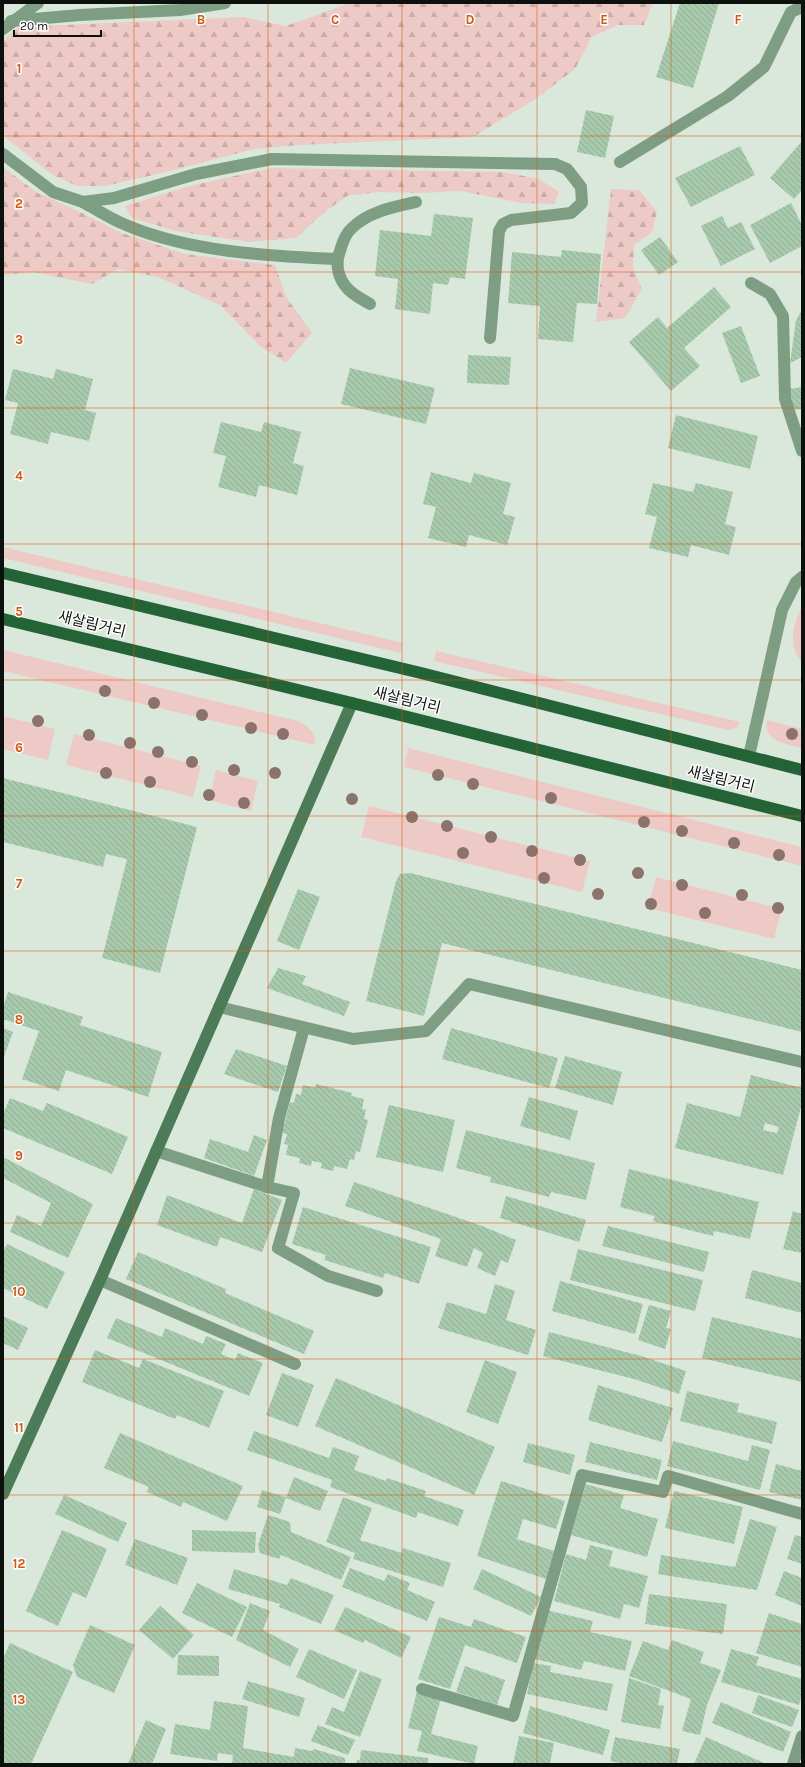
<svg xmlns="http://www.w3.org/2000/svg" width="805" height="1767" font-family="Karla,'Noto Sans KR',sans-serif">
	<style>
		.green { fill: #edcac5 }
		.forest { fill: url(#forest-firs) }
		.building { fill: url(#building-back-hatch); fill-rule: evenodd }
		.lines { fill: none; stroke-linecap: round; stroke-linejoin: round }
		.lane { stroke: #7e9e84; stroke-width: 12 }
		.street { stroke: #7e9e84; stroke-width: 12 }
		.secondary { stroke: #4c7c57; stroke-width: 12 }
		.primary { stroke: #236336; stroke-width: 12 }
		.tree { fill: #8b736b }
		.grid { fill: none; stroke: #dd550c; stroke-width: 1; stroke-opacity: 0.55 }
		.labels { text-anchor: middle; stroke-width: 3; stroke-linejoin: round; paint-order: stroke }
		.street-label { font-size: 15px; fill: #0d110e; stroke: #fff }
		.grid-label { font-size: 13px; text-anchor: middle; font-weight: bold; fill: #dd550c; stroke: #fff; stroke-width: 3; stroke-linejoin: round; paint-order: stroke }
	</style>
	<defs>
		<pattern id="forest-firs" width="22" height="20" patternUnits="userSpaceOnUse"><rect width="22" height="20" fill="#edcac5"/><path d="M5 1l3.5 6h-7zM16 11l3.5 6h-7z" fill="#caaca8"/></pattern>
		<pattern id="building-back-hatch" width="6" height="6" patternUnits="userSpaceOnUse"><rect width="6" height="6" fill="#a7caad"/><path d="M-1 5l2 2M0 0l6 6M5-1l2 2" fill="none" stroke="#8fac94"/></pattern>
	</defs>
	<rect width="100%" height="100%" fill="#dae8dc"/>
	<g class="green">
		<path d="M3,547L403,643L400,653L3,558Z"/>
		<path d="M802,607V662C787,646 793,624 802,607Z"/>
		<path d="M3,650L298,721C309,726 316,733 315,745L3,671Z"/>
		<path d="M436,651L740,722L736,728L728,730L434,661Z"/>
		<path d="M3,716L55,729L48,760L3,749Z"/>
		<path d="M767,720L802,729V748C786,744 762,741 767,720Z"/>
		<path d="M74,734L201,766L193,797L66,765Z"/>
		<path d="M408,748L802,847V866L404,767Z"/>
		<path d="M216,770L258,781L251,811L209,800Z"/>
		<path d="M369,806L590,861L582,892L361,837Z"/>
		<path d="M656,877L782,909L774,939L648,908Z"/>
	</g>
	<g class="forest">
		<path d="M350,3H653L644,25H618L592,37L575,69L534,100L473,137L299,145L254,149L162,173L105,186H77L53,175L3,136V42L18,27L243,17L286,26Z"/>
		<path d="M3,167L36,192L80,212L122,233L185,254L275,265L286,297L312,333L286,363L260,346L220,305L158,277L118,269L92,284L34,272L3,275Z"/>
		<path d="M271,168L503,172L539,179L559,192L554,204L522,203L461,191L419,193L378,192L347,196L322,214L296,238L249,242L176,231L132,218L125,206L189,186Z"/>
		<path d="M611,189L639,190L657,212L652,232L634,245L633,268L642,289L625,318L596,322Z"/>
	</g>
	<g class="building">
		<path d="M680,3H719L693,88L656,77Z"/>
		<path d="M586,110L614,116L605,158L577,152Z"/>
		<path d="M802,141V190L794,199L770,178Z"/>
		<path d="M740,146L755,175L691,207L675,178Z"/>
		<path d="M791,203L802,225V246L770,263L750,225Z"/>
		<path d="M434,214L473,218L465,279L450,277L448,285L433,283L430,314L395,309L398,279L375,276L380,230L431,236Z"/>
		<path d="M722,216L728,228L741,222L755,249L721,266L701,226Z"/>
		<path d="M660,237L678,262L659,275L641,250Z"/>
		<path d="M562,250L601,254L597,304L577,303L573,342L538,339L540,306L508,303L512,252L561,257Z"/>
		<path d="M714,287L731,307L684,348L700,366L671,391L629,342L658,317L667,328Z"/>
		<path d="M802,310V357L790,363L796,320Z"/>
		<path d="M741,326L760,376L741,383L722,333Z"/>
		<path d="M468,355L511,357L509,385L467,383Z"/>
		<path d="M350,368L435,388L426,424L341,404Z"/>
		<path d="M13,369L53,379L56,369L93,379L85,410L96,413L89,441L51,432L48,444L10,434L18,403L5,400Z"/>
		<path d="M802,387V409L792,410L789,389Z"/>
		<path d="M676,415L758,436L750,469L668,448Z"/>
		<path d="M221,422L261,432L264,422L301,432L293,463L304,466L297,495L259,485L256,497L218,487L226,456L213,453Z"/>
		<path d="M431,472L471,483L474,473L511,483L503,514L515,517L507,545L469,535L466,547L428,538L436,507L423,504Z"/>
		<path d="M653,483L693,492L696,483L733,492L725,524L736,527L729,555L691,545L688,557L649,548L657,517L645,514Z"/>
		<path d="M3,778L197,827L160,973L102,958L127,859L106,854L103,867L3,842Z"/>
		<path d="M410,873L802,970V1032L442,943L424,1016L366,1001L396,881L400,874Z"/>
		<path d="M298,889L320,897L299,950L277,941Z"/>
		<path d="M278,968L306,976L302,984L350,1002L344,1016L267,988Z"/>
		<path d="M8,992L83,1017L80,1025L162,1052L148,1097L66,1070L59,1091L22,1079L39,1031L3,1019V1008Z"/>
		<path d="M3,1028L13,1032L3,1059Z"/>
		<path d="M451,1028L558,1058L549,1088L442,1059Z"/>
		<path d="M236,1049L287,1066L278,1092L224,1074Z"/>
		<path d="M565,1056L622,1072L613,1105L555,1088Z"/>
		<path d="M751,1075L802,1088V1103L783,1175L675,1148L687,1103L740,1117ZM765,1123L779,1127L777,1133L763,1130Z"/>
		<path d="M316,1084L352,1093L351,1096L364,1099L362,1109L366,1110L364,1119L368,1120L360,1152L356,1151L354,1160L350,1159L347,1169L334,1166L333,1171L321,1168L322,1163L312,1161L311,1166L299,1163L300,1158L286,1155L288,1145L284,1144L287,1134L282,1133L290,1102L294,1103L296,1094L301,1095L303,1085L315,1088Z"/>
		<path d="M529,1097L578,1111L570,1140L520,1126Z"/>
		<path d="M10,1098L43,1111L47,1103L128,1137L112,1174L3,1128V1114Z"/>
		<path d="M389,1105L455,1120L443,1172L376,1157Z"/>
		<path d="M466,1130L595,1163L586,1200L551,1192L549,1197L490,1182L491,1177L456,1168Z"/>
		<path d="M254,1135L267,1140L254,1176L204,1158L210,1139L248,1152Z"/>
		<path d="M3,1157L93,1204L68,1258L10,1232L17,1215L41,1226L51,1203L3,1178Z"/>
		<path d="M629,1169L759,1202L750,1239L714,1231L713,1236L653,1221L655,1216L620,1207Z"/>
		<path d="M354,1182L482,1226L516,1240L508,1263L501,1260L495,1276L477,1268L483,1253L474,1248L467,1267L435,1256L441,1239L345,1206Z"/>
		<path d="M254,1189L282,1200L262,1252L220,1237L217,1247L157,1225L167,1195L242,1223Z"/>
		<path d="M506,1196L586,1220L579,1242L500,1218Z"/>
		<path d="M303,1207L431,1247L419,1284L385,1273L383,1278L324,1260L326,1255L292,1244Z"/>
		<path d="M793,1211L802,1214V1253L783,1249Z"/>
		<path d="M608,1226L709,1252L704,1272L602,1246Z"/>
		<path d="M7,1244L65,1272L47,1309L3,1288V1252Z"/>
		<path d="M578,1249L703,1280L695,1311L570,1280Z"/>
		<path d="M138,1252L226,1289L225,1293L314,1331L304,1354L126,1279Z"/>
		<path d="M752,1270L802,1283V1313L745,1298Z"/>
		<path d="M560,1281L643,1304L635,1334L552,1311Z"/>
		<path d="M495,1284L515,1291L506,1320L536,1330L528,1355L438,1328L447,1302L486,1314Z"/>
		<path d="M649,1305L671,1311L666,1328L671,1329L665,1349L638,1340Z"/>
		<path d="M3,1316L28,1328L18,1350L3,1343Z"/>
		<path d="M712,1317L802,1339V1382L702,1358Z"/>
		<path d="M116,1318L162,1337L165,1328L203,1344L206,1336L226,1344L221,1354L235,1360L238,1353L263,1363L249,1396L107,1338Z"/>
		<path d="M549,1332L641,1356L686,1371L679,1394L634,1379L543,1356Z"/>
		<path d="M95,1350L139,1368L143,1359L224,1391L209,1428L177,1415L175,1419L82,1382Z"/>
		<path d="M485,1360L517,1372L498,1424L466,1412Z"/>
		<path d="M282,1373L314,1385L298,1427L266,1415Z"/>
		<path d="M336,1378L495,1447L474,1495L315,1426Z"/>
		<path d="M598,1385L673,1408L662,1442L588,1420Z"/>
		<path d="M687,1391L739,1404L737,1412L777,1422L772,1444L680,1421Z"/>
		<path d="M254,1431L329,1458L333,1447L359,1456L354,1470L386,1481L387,1478L426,1491L424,1496L464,1510L458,1526L418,1512L416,1518L330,1487L332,1480L247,1450Z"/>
		<path d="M120,1433L243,1486L227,1521L183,1502L181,1507L147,1492L149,1487L104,1468Z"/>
		<path d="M673,1441L748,1461L752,1445L770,1450L760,1490L667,1466Z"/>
		<path d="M590,1442L662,1460L657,1480L585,1462Z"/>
		<path d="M528,1443L575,1455L570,1475L523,1462Z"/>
		<path d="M776,1464L802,1471V1500L769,1492Z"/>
		<path d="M294,1477L328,1491L320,1511L286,1498Z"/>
		<path d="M501,1481L565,1501L556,1529L523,1519L517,1539L554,1551L546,1579L477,1556Z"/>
		<path d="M586,1484L624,1495L620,1508L658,1519L647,1557L571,1535Z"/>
		<path d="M262,1490L286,1497L280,1514L257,1507Z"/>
		<path d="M674,1491L743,1507L734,1544L665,1528Z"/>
		<path d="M64,1495L127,1523L118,1542L55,1514Z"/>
		<path d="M343,1497L372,1508L360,1540L402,1553L403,1548L451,1563L443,1587L353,1559L355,1553L326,1542Z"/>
		<path d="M268,1515L290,1522L291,1532L351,1557L341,1580L281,1555L279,1559L260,1553L258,1545Z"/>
		<path d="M750,1519L777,1527L757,1590L658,1574L661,1555L735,1567Z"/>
		<path d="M62,1530L107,1549L86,1598L73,1592L58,1626L26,1611Z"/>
		<path d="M192,1530L256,1532L255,1553L192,1551Z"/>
		<path d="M795,1535L802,1537V1564L787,1559Z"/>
		<path d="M135,1539L188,1558L177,1585L125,1565Z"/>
		<path d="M590,1545L613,1551L609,1566L648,1576L639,1608L624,1604L620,1619L554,1601L566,1554L586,1560Z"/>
		<path d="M350,1568L384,1581L388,1574L410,1583L407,1590L435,1602L427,1621L342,1587Z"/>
		<path d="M234,1569L287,1585L291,1578L334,1595L321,1624L279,1607L280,1604L228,1589Z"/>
		<path d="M482,1569L541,1597L531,1616L473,1589Z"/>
		<path d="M784,1571L802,1578V1606L775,1595Z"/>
		<path d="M197,1583L247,1607L232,1637L182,1613Z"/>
		<path d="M649,1594L727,1604L723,1634L645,1624Z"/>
		<path d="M250,1603L270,1611L263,1630L299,1649L290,1667L236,1640Z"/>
		<path d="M160,1606L194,1635L173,1659L139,1630Z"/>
		<path d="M345,1607L411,1637L401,1658L365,1640L363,1643L334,1630Z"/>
		<path d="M546,1610L593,1621L590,1632L632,1641L625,1671L584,1661L581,1670L535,1659Z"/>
		<path d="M769,1613L802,1624V1667L756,1653Z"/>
		<path d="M439,1617L471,1627L474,1619L526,1637L517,1663L465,1645L450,1689L418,1679Z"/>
		<path d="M90,1625L135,1645L114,1693L77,1677L73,1665Z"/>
		<path d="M672,1640L704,1652L700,1663L721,1670L707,1705L700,1735L682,1731L691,1699L629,1676L643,1641L668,1650Z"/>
		<path d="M10,1643L73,1672L31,1764H3V1659Z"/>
		<path d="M309,1649L357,1670L344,1699L296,1677Z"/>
		<path d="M731,1649L759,1657L756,1665L802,1679V1694L799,1705L721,1682Z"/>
		<path d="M178,1655L219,1656V1676L177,1675Z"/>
		<path d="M533,1663L551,1666L550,1672L613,1684L607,1711L527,1694Z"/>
		<path d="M465,1666L505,1680L497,1705L456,1692Z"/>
		<path d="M360,1671L382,1679L360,1737L325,1724L332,1707L344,1712Z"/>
		<path d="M629,1678L661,1689L658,1705L664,1706L660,1729L621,1722Z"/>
		<path d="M248,1681L305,1698L299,1717L242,1699Z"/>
		<path d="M417,1691L441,1698L431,1734L478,1746L474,1764L417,1751L422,1731L408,1728Z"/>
		<path d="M758,1695L799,1710L792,1727L752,1713Z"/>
		<path d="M214,1701L248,1706L243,1748L294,1757L295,1748L312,1751L314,1749L345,1758V1764H232L233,1755L218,1753L217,1761L170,1754L175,1724L210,1730Z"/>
		<path d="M721,1702L791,1732L783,1752L712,1723Z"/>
		<path d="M530,1706L610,1730L603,1755L523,1733Z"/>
		<path d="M146,1720L166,1729L152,1764H128Z"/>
		<path d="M318,1725L355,1740L348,1755L311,1741Z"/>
		<path d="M519,1736L554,1743L550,1764H513Z"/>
		<path d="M615,1737L680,1749L677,1764H625L610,1761Z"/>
		<path d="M706,1737L766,1764H694Z"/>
		<path d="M361,1750L428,1758V1764H356L357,1760H360Z"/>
	</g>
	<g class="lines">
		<g class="lane">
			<path d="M620,162L728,96L764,67L791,12L802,7"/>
			<path d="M83,202C97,210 111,219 126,225C189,252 269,256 337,259"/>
			<path d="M751,283L770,294L783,316L785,399L802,451"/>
			<path d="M370,304C363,300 353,295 347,288C338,278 335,264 340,251C342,244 345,234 351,229C367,212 393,207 416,202"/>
			<path d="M490,338L499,231L503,224L511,220L571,213L582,203L581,187L567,169L555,164"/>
		</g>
		<g class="street">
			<path d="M11,21L80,15L180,10L225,3"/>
			<path d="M3,29L38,3"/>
			<path d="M3,154L53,192L83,202L114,198L196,174L272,159L555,164"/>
			<path d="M749,756L782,610L796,582L802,577"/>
			<path d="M219,1007L353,1039L426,1031L469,984L802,1062"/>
			<path d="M304,1028L279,1118L267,1187L294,1193L278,1248L328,1276L377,1291"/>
			<path d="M156,1151L267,1187"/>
			<path d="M100,1280L295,1364"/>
			<path d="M422,1689L513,1716L582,1475L663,1492L668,1476L802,1514"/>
			<path d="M793,1764L802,1736"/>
		</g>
		<path class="secondary" d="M3,1494L100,1280L352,703"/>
		<g class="primary">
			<path d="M3,573L421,673L802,770"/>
			<path d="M3,619L352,703L802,816"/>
		</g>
	</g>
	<g class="tree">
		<circle cx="105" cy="691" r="6"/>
		<circle cx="154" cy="703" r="6"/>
		<circle cx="202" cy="715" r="6"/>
		<circle cx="38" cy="721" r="6"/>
		<circle cx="251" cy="728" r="6"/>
		<circle cx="283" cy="734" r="6"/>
		<circle cx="792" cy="734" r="6"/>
		<circle cx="89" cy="735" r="6"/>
		<circle cx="130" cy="743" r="6"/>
		<circle cx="158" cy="752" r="6"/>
		<circle cx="192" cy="762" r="6"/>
		<circle cx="234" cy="770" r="6"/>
		<circle cx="106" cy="773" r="6"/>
		<circle cx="275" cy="773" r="6"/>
		<circle cx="438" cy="775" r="6"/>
		<circle cx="150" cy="782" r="6"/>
		<circle cx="473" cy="784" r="6"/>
		<circle cx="209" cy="795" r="6"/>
		<circle cx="551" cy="798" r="6"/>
		<circle cx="352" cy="799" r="6"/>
		<circle cx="244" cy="803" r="6"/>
		<circle cx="412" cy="817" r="6"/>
		<circle cx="644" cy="822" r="6"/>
		<circle cx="447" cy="826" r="6"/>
		<circle cx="682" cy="831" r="6"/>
		<circle cx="491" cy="837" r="6"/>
		<circle cx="734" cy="843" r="6"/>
		<circle cx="532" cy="851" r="6"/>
		<circle cx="463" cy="853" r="6"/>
		<circle cx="779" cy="855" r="6"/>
		<circle cx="580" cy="860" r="6"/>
		<circle cx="638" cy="873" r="6"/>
		<circle cx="544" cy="878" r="6"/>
		<circle cx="682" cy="885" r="6"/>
		<circle cx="598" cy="894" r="6"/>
		<circle cx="742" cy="895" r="6"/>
		<circle cx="651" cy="904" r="6"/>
		<circle cx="778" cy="908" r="6"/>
		<circle cx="705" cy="913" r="6"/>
	</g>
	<path class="grid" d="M134,3V1764M268,3V1764M402,3V1764M537,3V1764M671,3V1764M3,136H802M3,272H802M3,408H802M3,544H802M3,680H802M3,816H802M3,951H802M3,1087H802M3,1223H802M3,1359H802M3,1495H802M3,1631H802"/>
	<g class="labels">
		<g class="street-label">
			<text transform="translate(92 624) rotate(14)" y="5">새살림거리</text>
			<text transform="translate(407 700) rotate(14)" y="5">새살림거리</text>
			<text transform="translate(721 779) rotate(14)" y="5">새살림거리</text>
		</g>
	</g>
	<g class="grid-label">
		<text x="201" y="24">B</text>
		<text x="335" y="24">C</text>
		<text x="470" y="24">D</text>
		<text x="604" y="24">E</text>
		<text x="738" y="24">F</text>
		<text x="19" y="73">1</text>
		<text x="19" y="208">2</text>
		<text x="19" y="344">3</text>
		<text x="19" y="480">4</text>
		<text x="19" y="616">5</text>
		<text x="19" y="752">6</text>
		<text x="19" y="888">7</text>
		<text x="19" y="1024">8</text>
		<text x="19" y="1160">9</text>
		<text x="19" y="1296">10</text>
		<text x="19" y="1432">11</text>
		<text x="19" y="1568">12</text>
		<text x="19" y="1704">13</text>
	</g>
	<rect width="805" height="1767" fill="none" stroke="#0d110e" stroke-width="8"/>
	<path d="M14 30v6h87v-6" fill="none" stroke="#0d110e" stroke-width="2"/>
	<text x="20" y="30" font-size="12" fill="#0d110e" stroke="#ffffff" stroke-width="3" paint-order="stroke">20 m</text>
</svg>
